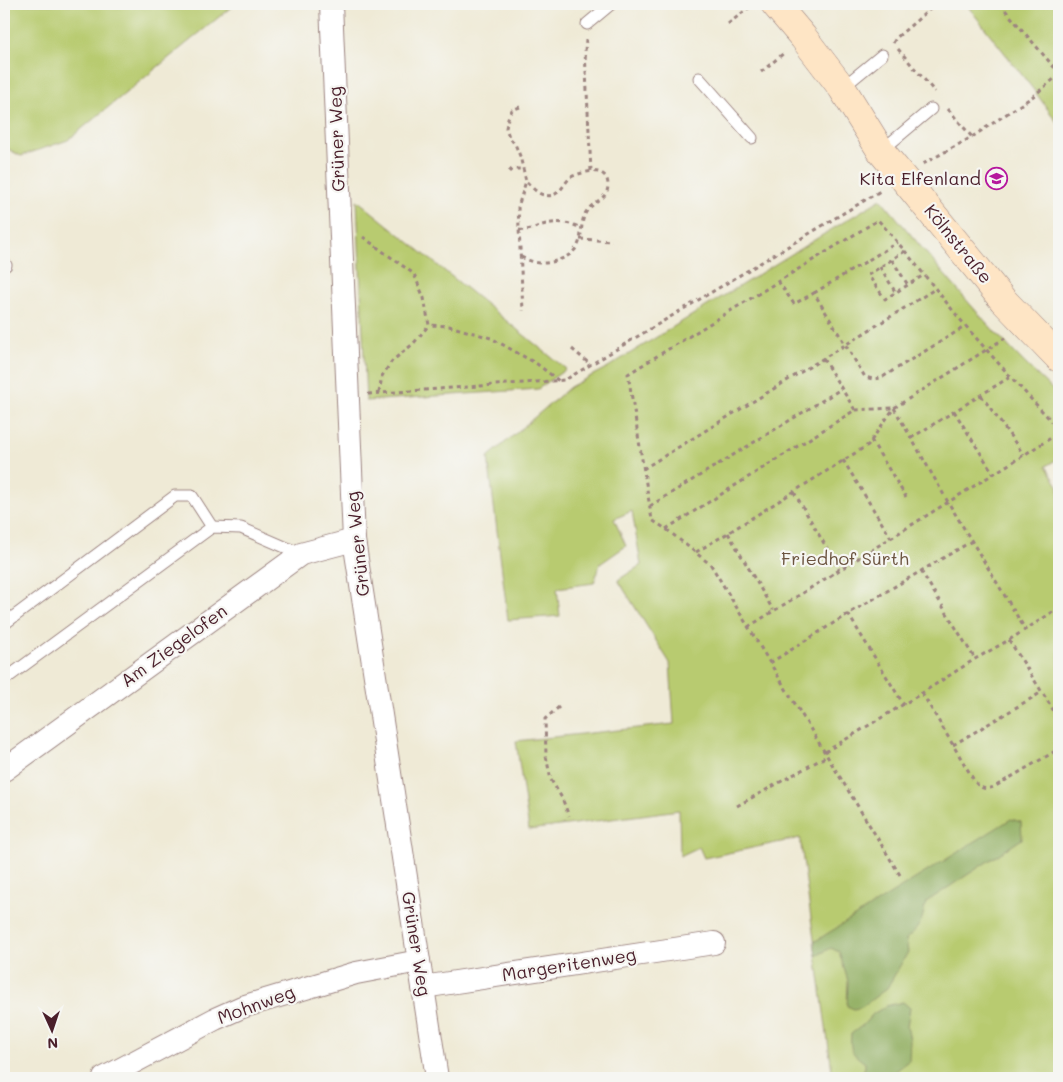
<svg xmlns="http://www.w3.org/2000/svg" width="1063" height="1082" font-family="Mali,sans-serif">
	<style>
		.green { fill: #b8cb6f; stroke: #81754d }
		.forest { fill: #92af62; stroke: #6e6746 }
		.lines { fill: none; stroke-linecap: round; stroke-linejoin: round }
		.lane-casing { stroke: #9c8480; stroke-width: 13 }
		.street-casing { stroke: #9c8480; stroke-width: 24 }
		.secondary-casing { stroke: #9c8480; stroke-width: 29 }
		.path { stroke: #9c8480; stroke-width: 3; stroke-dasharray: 4 4; stroke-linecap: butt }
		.lane { stroke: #fff; stroke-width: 11 }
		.street { stroke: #fff; stroke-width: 22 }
		.secondary { stroke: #fee5c5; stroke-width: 28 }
		.labels { text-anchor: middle; stroke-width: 4.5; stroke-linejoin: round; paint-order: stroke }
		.street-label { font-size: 18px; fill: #4a1f2b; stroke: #f6f6f2 }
		.poi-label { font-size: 18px; fill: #4a1f2b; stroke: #f6f6f2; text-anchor: end }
		.park-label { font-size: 18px; fill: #6b533f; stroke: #f6f6f2 }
	</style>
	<rect width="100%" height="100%" fill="#f6f6f2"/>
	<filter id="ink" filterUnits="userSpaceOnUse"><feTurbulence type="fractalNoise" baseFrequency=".02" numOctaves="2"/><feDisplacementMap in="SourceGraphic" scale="10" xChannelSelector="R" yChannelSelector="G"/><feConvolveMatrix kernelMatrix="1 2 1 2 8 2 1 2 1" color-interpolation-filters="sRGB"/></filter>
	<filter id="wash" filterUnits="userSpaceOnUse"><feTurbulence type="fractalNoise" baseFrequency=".0096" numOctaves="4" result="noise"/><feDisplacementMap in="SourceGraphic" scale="20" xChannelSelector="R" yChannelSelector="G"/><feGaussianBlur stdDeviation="1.12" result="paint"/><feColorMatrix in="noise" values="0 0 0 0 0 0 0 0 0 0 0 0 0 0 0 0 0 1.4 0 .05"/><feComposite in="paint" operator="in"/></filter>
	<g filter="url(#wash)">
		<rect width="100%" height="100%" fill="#efead6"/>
		<g class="green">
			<path d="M4,4H235L68,140L21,156L4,147Z"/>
			<path d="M966,4H1059V125L1033,89Z"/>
			<path d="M881,199C924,250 966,302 1012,350C1027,366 1044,381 1059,396V458L1046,466L1059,487V1078H833L800,838L704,858L699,847L680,856L679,810L529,830L516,741L674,724L670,663L618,580L641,565L632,511L614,519L626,546L600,564L594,583L557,588L560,616L508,620L488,457L570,387L608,367Z"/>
			<path d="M357,200L566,369L538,389L366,401Z"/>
		</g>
		<g class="forest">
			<path d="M1011,819L1021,822L1022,839L926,902C922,921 921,926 906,939L908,952L887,988L862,1007L854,1009L847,1006L848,981L839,952L831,948L816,956L814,942Z"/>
			<path d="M903,1002L910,1008L907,1026L910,1040L909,1061C903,1066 894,1071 891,1078H860L865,1067V1063C851,1052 850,1052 851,1034L863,1025L873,1014L886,1006Z"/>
		</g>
	</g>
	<g filter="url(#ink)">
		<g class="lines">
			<defs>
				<g id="lane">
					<path d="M587,24L611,4"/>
					<path d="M699,78L752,138"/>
					<path d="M842,88L882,55"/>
					<path d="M881,151L931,109"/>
					<path d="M4,262L6,265L4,266"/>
					<path d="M4,624L175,496H192L212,527"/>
					<path d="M4,680L212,527L241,528L301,554"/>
				</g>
				<g id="street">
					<path d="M331,4L354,540L437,1078"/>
					<path d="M4,770L301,554L354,540"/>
					<path d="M423,987L714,943"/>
					<path d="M104,1078L215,1019L242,1007L356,973L419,961"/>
				</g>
				<path id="secondary" d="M775,4L803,37L842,88L881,151L1003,300L1059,358"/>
			</defs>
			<use href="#lane" class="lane-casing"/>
			<use href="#street" class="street-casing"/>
			<use href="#secondary" class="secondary-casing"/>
			<g class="path">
				<path d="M927,4L931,8"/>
				<path d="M1000,4L1059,73"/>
				<path d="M728,24L751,6"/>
				<path d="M586,39L585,51L591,171"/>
				<path d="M893,43L896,38L936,4"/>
				<path d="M898,49L935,92"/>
				<path d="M761,72L784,53"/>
				<path d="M520,107L512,110L508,118L506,128L509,137L515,144L520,156L526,181L518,207L523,311"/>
				<path d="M948,109L972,137"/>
				<path d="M923,164L972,137L1032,97L1059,75"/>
				<path d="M509,172L512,169H523"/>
				<path d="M519,230C528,231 534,228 542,225C556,221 569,222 581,228"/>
				<path d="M363,237L414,274L424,298L429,325L449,326L491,338L537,364L559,381"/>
				<path d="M580,239L612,241"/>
				<path d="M905,251L868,275L885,299L924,275"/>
				<path d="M521,257C527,260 533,262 539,263C552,264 570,258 577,247C583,237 580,224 585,214C591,201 608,201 608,185C608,182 607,177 604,175C597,168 579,173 571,177C563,183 560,199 544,195C537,194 531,186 526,181"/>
				<path d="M892,260L908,285"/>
				<path d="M880,267L896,293"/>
				<path d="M778,281L794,304L814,293L865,377L873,379L881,378L966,326"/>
				<path d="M814,293L898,242"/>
				<path d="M572,349L591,365"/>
				<path d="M823,359L855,410"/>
				<path d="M379,393L382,376L392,361L413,344L429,325"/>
				<path d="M368,394L565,380L882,190"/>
				<path d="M981,395L1024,455"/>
				<path d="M894,408L948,502L1025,629"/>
				<path d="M954,411L993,473"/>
				<path d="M911,438L1010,377"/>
				<path d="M871,440L906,497"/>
				<path d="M843,460L891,538"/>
				<path d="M643,469L845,345L935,289"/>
				<path d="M794,492L839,569"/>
				<path d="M650,506L841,389"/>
				<path d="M666,529L855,410L893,408"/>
				<path d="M728,533L773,610"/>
				<path d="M696,552L728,533L868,445L894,408L1005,338"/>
				<path d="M921,571L975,659"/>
				<path d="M848,614L904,705"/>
				<path d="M748,627L1059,433"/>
				<path d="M1009,640L1059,719"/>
				<path d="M770,663L848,614L972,541"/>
				<path d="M922,693L975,782C981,789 985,790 994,787L1059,749"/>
				<path d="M559,707L545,719L546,756L551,780L562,798L569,816"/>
				<path d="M953,745L1042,692"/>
				<path d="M825,752L922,693L975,659L1009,640L1059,608"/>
				<path d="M737,806L827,756"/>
				<path d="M900,875L770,663L711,565L666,529L652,520L628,374L878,220C908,253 935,289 964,324C995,360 1027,395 1059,429"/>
			</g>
			<use href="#lane" class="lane"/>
			<use href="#street" class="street"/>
			<use href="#secondary" class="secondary"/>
		</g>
	</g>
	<defs>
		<symbol id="school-ring" viewBox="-11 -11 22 22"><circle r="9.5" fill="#f6f6f2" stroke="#b5179e" stroke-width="1.5"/><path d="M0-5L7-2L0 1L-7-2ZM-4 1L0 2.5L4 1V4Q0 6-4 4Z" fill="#b5179e"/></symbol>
	</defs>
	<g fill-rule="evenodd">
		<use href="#school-ring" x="984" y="166" width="25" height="25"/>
	</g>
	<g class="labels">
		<g class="street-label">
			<text transform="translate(337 139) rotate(-92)" y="6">Grüner Weg</text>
			<text transform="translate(958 244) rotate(51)" y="6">Kölnstraße</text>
			<text transform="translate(358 544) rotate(-96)" y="6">Grüner Weg</text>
			<text transform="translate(174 646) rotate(-36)" y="6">Am Ziegelofen</text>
			<text transform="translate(416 944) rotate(81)" y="6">Grüner Weg</text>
			<text transform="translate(569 965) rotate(-9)" y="6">Margeritenweg</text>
			<text transform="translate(256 1005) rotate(-20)" y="6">Mohnweg</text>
		</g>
		<g class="poi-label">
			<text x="981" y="185">Kita Elfenland</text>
		</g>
		<g class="park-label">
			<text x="845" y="565">Friedhof Sürth</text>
		</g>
	</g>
	<rect width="1063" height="1082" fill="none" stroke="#f6f6f2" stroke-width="20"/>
	<g transform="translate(52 1030) rotate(177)" stroke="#f6f6f2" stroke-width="4" paint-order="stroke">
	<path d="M0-4L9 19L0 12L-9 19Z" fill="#4a1f2b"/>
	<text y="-8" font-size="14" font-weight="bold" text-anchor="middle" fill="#4a1f2b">N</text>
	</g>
</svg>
